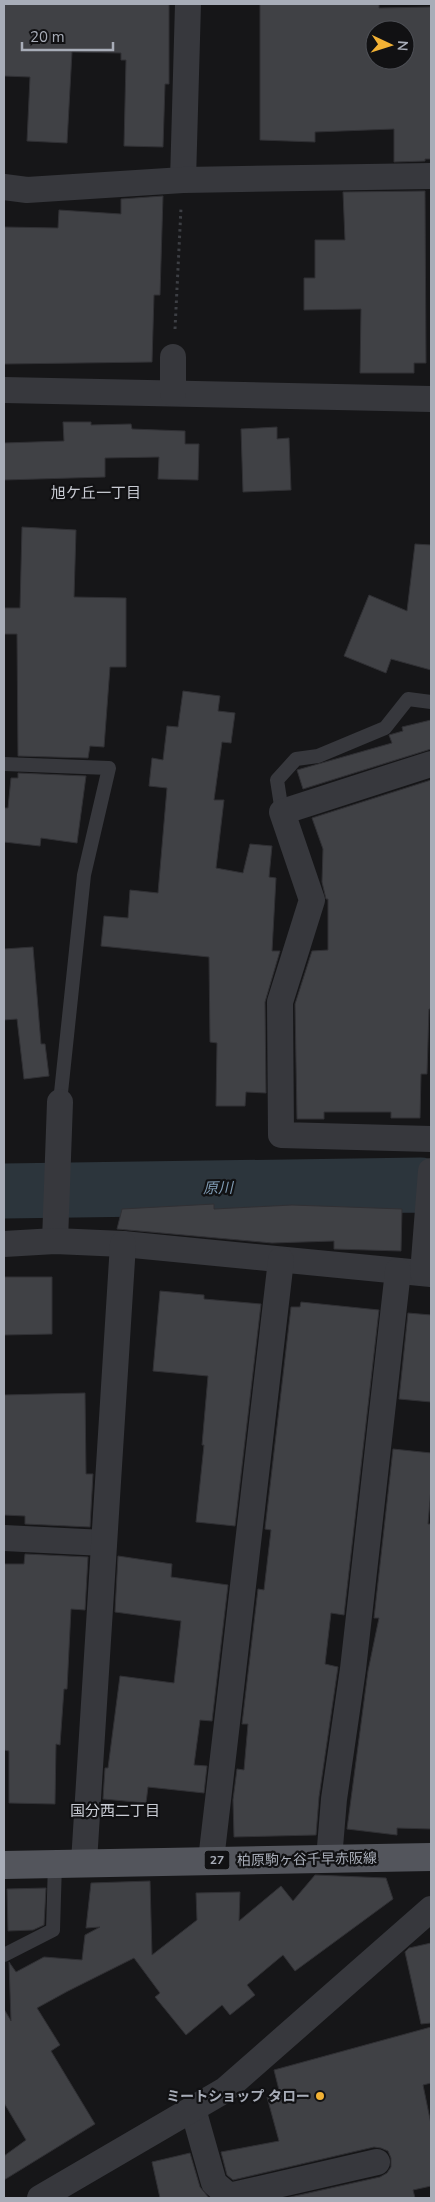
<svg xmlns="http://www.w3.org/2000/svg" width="435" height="2202" font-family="'Nunito Sans','Noto Sans JP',sans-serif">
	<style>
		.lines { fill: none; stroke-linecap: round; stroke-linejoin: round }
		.river { stroke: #2c353c; stroke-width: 55 }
		.building { fill: #404145; stroke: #303034; fill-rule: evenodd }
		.path { stroke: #3d3f44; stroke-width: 3; stroke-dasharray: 2.5 4; stroke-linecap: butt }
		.lane { stroke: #37383d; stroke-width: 14 }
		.street { stroke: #37383d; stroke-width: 26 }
		.primary { stroke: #53555c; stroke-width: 28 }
		.poi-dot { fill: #f2b134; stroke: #111113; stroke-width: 2 }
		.labels { text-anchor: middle; stroke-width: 4.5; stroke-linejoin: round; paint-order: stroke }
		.shield { fill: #111113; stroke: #7b7e86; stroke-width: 1 }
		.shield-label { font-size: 12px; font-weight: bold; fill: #a8adb8 }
		.street-label { font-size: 14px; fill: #a8adb8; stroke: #111113 }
		.poi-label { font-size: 14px; font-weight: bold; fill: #a8adb8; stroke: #111113; text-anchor: end }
		.neighbourhood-label { font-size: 15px; fill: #c9ccd4; stroke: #111113 }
		.water-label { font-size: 15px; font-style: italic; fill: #7f9bb3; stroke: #111113 }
	</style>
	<rect width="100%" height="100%" fill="#161618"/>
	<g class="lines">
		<path class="river" d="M4,1191L421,1185L431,1188"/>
	</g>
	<g class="building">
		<path d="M4,4H169V84H165L163,147L124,146L126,60H121V53L72,52L67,143L27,141L30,77L4,76Z"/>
		<path d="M260,4H379V8L431,7V159H425V161L394,162V129L315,132V142L260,140ZM375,30H405V60H375Z"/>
		<path d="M425,191L426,363H414V373H360L361,309L304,310V278H315V240H345L343,192Z"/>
		<path d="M163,196L160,295H154L152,362L4,364V227L58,228L59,210L121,214V199Z"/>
		<path d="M63,422H91V425L131,424L132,429L185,431V444H199L198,480L158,479L159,457L105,458V477L4,480V443L64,441Z"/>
		<path d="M277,427V439L289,438L291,490L243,492L241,429Z"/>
		<path d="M22,527L76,530L74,597L126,598V667H110L104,747L90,746L88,758L18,756L17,634H4V608H20Z"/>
		<path d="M415,544L431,545V670L391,659L386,673L344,656L369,595L407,611Z"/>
		<path d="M183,691L220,696L218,711L235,713L231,743L222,742L214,800H224L216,868L243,873L250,844L272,846L269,877L276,878L272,951H280L265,1002L266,1093L246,1092L245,1106H216L217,1043L210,1042L209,957L101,946L104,916L128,918L130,890L158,893L167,788L149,786L152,758L163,760L167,726L178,727Z"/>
		<path d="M431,720V749L303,789L297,770L392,743L389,735L403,731L402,727Z"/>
		<path d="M18,773L86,776L77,843L41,838L40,846L4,842V808H8L11,778H18Z"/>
		<path d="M431,780V1009H429L427,1074H421L420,1118H391V1112H324V1119H297L295,1004L312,951L328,950V899H326L322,882L323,849L312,818Z"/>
		<path d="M33,947L41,1044H45L49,1076L24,1079L17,1019L4,1020V949Z"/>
		<path d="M214,1204V1209L292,1205L402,1209L401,1251L334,1249V1241L272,1243L117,1229L122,1209Z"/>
		<path d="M4,1277H52V1334L4,1335Z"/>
		<path d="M160,1291L204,1295V1299L261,1304L235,1526L196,1522L204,1445H202L208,1376L153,1371Z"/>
		<path d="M301,1302L379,1310L344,1615L331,1613L325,1664L338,1667L319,1797L316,1835L234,1837L233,1800L237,1769L244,1770L248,1724H242L258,1589L264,1590L271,1530L265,1529L291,1307H300Z"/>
		<path d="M408,1313L431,1315V1402L399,1399Z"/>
		<path d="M85,1393L86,1474H93L90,1527L25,1524V1516L4,1515V1395Z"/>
		<path d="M393,1449L431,1453V1488L428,1524H431V1829L397,1828V1835L347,1829L368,1671L379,1618H374Z"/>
		<path d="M25,1554L88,1557L85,1610L71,1609L67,1689H64L60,1745L56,1744L55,1804L9,1803V1751L4,1750V1564H24Z"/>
		<path d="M118,1556L172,1564L171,1577L228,1585L212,1721L200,1720L194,1765L207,1766L204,1793L148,1787L146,1803L103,1799L105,1768H108L120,1676L174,1683L181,1621L115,1612Z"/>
		<path d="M315,1875L386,1878L393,1899L295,1971L283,1955L247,1985L255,1995L230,2015L222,2005L186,2035L155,1997L160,1993L134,1958L68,1991L37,2008L60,2045L51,2051L95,2124L4,2180V2156L26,2140L4,2103V2009L11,2021L9,1962L16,1972L44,1957L82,1960L85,1935L100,1927L86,1928L91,1883L150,1881L152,1955L197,1920L196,1893L240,1892L239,1921L281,1886L293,1901Z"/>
		<path d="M46,1888L44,1925L33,1930L8,1931L7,1889Z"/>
		<path d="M431,1943V2023L421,2024L405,1952L409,1948Z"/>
		<path d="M431,2027V2083L423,2085L431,2124V2186L413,2190L415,2198H286L380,2177L387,2173L391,2167V2158L388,2151L381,2148L374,2147L233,2180L227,2175L221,2152L279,2141L267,2097L280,2094L274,2070Z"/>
		<path d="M190,2153L200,2187L209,2198H160L152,2162Z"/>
	</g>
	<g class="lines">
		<path class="path" d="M175,329L181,208"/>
		<g class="lane">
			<path d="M4,764L109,768L84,875L60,1102"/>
			<path d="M282,812L277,780L296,759L318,756L385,728L408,699L431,702"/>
			<path d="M4,1955L53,1930L55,1863"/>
		</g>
		<g class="street">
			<path d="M183,180L188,4"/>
			<path d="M4,187L27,190L183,180L431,176"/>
			<path d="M4,390L431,399"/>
			<path d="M173,393V357"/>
			<path d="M431,764L282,812L312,900L280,1002L281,1135L431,1139"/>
			<path d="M55,1241L60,1102"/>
			<path d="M4,1244L55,1241L123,1244L431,1274"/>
			<path d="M423,1273L431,1171"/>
			<path d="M4,1538L104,1543"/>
			<path d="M329,1859L334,1799L353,1669L398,1271"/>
			<path d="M211,1860L281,1260"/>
			<path d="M84,1862L123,1244"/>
			<path d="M193,2109L214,2183L229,2196L377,2162"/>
			<path d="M40,2198L225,2090L431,1909"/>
		</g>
		<path class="primary" d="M4,1865L431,1857"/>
	</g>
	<circle class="poi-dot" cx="320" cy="2096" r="5"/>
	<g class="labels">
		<rect class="shield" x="204.5" y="1850.5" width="25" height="19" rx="4"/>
		<g class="shield-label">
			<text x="217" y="1864">27</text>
		</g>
		<g class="street-label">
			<text transform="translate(307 1859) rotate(-1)" y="5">柏原駒ヶ谷千早赤阪線</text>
		</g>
		<g class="poi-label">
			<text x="310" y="2101">ミートショップ タロー</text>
		</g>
		<g class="neighbourhood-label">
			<text x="96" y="498">旭ケ丘一丁目</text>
			<text x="115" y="1816">国分西二丁目</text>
		</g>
		<g class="water-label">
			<text transform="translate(218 1188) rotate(-1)" y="5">原川</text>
		</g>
	</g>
	<rect width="435" height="2202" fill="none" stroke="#a8adb8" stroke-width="10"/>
	<g transform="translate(390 45) rotate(94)"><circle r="24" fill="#111113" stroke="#4d4f55"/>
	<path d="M0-4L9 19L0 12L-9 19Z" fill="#f2b134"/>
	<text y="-8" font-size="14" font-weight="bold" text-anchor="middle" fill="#a8adb8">N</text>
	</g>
	<path d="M22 42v8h91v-8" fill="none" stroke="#a8adb8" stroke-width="2.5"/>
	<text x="30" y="42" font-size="15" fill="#a8adb8" stroke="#111113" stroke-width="4" paint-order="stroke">20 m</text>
</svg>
